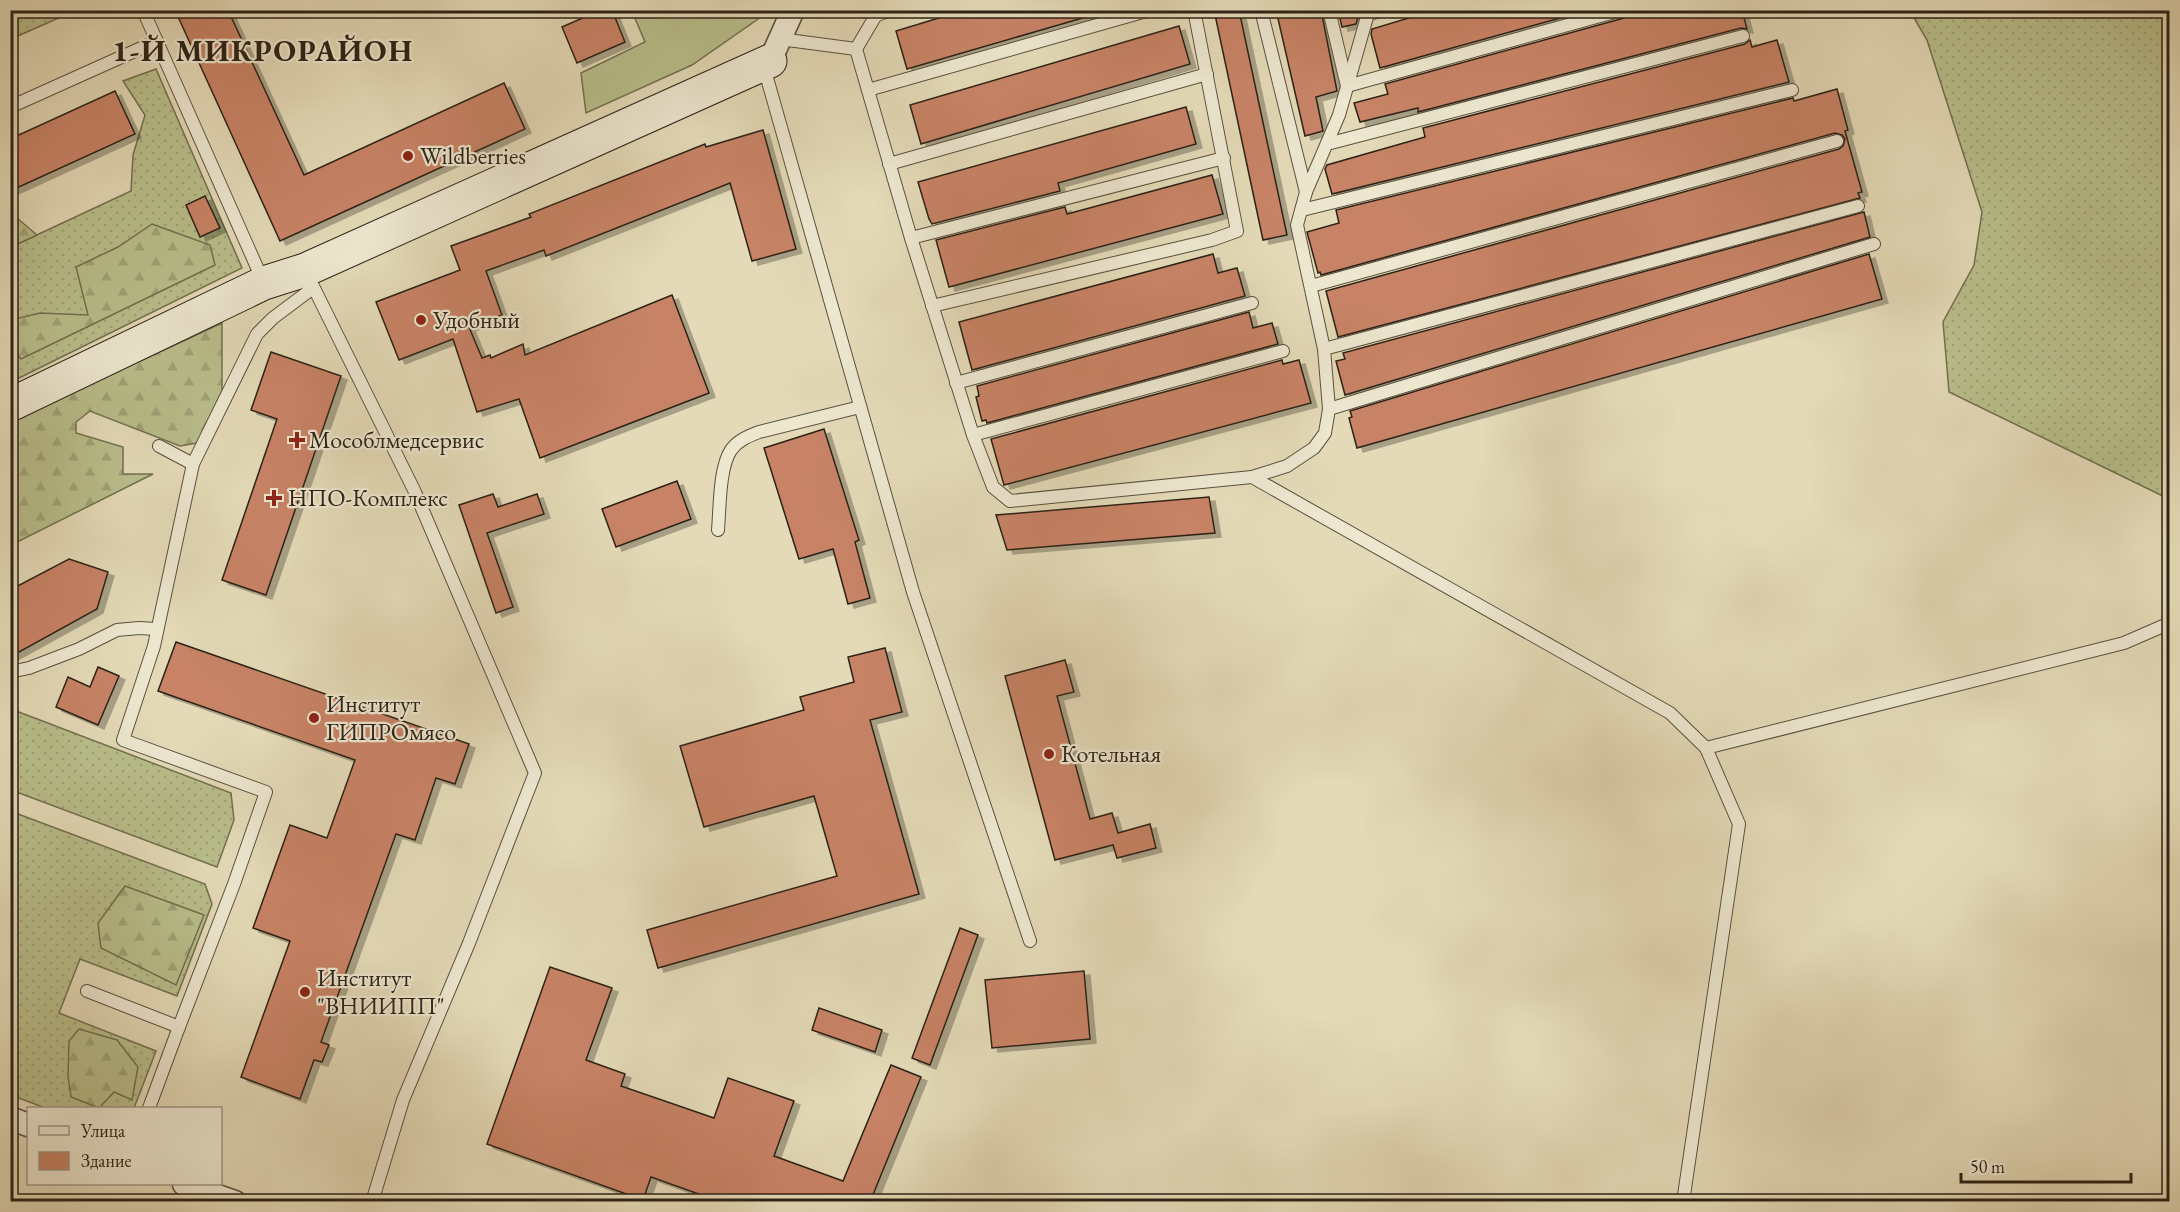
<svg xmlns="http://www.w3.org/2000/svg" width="2180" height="1212" font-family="'EB Garamond',serif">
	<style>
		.grass { fill: url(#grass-dots); stroke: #727050; stroke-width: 1.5 }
		.forest { fill: url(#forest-firs); stroke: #727050; stroke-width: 1.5 }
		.garden { fill: #b9be8b; stroke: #727050; stroke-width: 1.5 }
		.building { fill: #c88366; stroke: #2c2216; stroke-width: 1.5; filter: url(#shadow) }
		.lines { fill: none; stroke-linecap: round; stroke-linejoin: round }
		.lane-casing { stroke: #5a503e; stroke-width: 14 }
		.street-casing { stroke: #5a503e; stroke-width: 25 }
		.secondary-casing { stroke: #2c2216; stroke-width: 35 }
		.lane { stroke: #ede7d0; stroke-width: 12 }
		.street { stroke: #ede7d0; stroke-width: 22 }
		.secondary { stroke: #ede7d0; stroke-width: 33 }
		.poi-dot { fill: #8f2418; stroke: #ede7d0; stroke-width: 2 }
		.labels { text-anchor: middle; stroke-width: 4.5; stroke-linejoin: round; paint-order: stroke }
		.poi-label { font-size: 24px; fill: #2c2216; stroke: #ede7d0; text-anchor: start }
		.district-label { font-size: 30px; font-weight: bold; letter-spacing: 1.5px; fill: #2c2216; stroke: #ede7d0 }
	</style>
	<defs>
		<pattern id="grass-dots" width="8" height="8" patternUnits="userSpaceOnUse" patternTransform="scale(1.5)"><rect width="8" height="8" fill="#b9be8b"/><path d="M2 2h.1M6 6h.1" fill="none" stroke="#9fa377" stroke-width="1.8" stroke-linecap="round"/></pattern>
		<pattern id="forest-firs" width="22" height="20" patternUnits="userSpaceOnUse" patternTransform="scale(1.5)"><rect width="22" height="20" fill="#b9be8b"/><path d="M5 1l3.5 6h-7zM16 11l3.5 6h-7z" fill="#9fa377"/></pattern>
		<filter id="shadow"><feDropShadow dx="6" dy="4" stdDeviation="0" flood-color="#0004"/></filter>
	</defs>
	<rect width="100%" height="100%" fill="#e4dab7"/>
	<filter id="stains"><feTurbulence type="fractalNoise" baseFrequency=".00333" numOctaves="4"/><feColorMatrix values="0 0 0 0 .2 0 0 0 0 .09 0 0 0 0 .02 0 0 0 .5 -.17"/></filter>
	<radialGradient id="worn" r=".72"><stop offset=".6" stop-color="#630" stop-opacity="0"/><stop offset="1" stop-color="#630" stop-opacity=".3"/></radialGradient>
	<g class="grass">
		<path d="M11,10H70V13L11,39Z"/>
		<path d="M1910,11H2169V499L1949,392L1943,322L1974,265L1982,212L1927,40Z"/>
		<path d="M156,69L242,268L11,382V247L131,191L133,155L145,115L123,81Z"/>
		<path d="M11,709L231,793L234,820L217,867L11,790Z"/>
		<path d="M10,811L205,884L212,904L177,996L80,959L59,1013L156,1051L134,1108H45L11,1095Z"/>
	</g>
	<g class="forest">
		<path d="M11,213L37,235L11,247Z"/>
		<path d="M152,224L210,245L215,265L21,359L11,347V320L40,313L88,315L76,267L118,247Z"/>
		<path d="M222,323V391L197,443L180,446L90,411L76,422V433L123,447V474H153L11,545V421Z"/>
		<path d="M125,886L204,915L176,985L101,948L98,923Z"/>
		<path d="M79,1029L117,1040L138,1067L132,1100L114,1092L99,1108L71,1097L68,1076L69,1041Z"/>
	</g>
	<path class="garden" d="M632,11H762L758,19L692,65L586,113L581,73L645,42Z"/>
	<g class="building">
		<path d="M175,10H228L304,175L504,83L525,129L280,241Z"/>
		<path d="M601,10H612L625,42L577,63L562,27Z"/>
		<path d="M965,10H1092L1093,15L907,69L896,31Z"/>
		<path d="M1214,10H1239L1287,235L1263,240Z"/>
		<path d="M1276,10H1321L1337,91L1316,97L1323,131L1305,136Z"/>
		<path d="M1338,10H1360L1356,24L1342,27Z"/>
		<path d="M1435,10H1589L1380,68L1371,34L1372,29Z"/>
		<path d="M1630,10H1661L1662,18L1689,10H1742L1747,29L1741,28L1418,112V108L1360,122L1354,103L1388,94L1385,84L1624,18L1628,15Z"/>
		<path d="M1179,26L1190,64L921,144L910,105Z"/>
		<path d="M1750,40L1752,47L1777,40L1789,82L1332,194L1325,169L1327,165L1425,137L1423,128L1745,44Z"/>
		<path d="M1837,89L1848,130L1845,131L1862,192L1858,193L1860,198L1338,337L1326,291L1839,149L1843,146L1845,139L1842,135L1835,133L1321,275L1320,272L1318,273L1307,232L1339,223L1336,210L1793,98L1794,101Z"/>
		<path d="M115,91L135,134L10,191V139Z"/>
		<path d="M1186,107L1196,144L1058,183L1060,191L932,224L929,219L918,182Z"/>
		<path d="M763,130L796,249L752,261L730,183L546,256L544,250L486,271L502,315L469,327L482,358L490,355L491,358L523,344L525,355L672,295L709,393L540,458L519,399L477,412L453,339L399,360L376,302L460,270L451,246L531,217L529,214L705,144L706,147Z"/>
		<path d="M1212,175L1223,214L949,287L936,240L1065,207L1067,214Z"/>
		<path d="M205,196L220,228L200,237L186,205Z"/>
		<path d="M1864,212L1870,237L1345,395L1336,361L1345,359L1343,353Z"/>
		<path d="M1213,254L1218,273L1237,268L1245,296L972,370L959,322Z"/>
		<path d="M1869,254L1882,299L1357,448L1349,418L1352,417L1350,411Z"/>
		<path d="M1249,312L1253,328L1272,323L1278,344L987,423L986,420L982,421L976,397L979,396L977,386Z"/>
		<path d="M271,352L341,376L266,595L222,580L277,419L251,410Z"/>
		<path d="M1282,360L1283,364L1299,360L1311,403L1004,485L991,439Z"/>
		<path d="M824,429L859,540L855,542L870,598L848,604L833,549L799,559L764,448Z"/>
		<path d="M677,481L691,519L616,547L602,509Z"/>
		<path d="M493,494L498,507L537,494L544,514L487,533L513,607L496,613L459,505Z"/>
		<path d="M1209,497L1215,533L1007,550L996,515Z"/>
		<path d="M69,559L108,572L97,609L10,657V590Z"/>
		<path d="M176,642L469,744L455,784L436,778L415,840L396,834L321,1042L329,1045L322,1062L314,1060L300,1099L241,1077L290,941L253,928L290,825L327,838L355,760L158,691Z"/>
		<path d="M885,648L902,712L870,720L919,894L658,968L647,930L837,876L814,796L704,827L680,746L804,710L800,697L854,682L848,657Z"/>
		<path d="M1065,660L1074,692L1057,696L1090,819L1112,813L1118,833L1150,824L1156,848L1117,858L1113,845L1055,860L1005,676Z"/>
		<path d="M98,667L119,676L98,725L56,707L68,677L90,687Z"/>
		<path d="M960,928L978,935L930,1065L912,1058Z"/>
		<path d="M550,967L612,988L586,1060L625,1074L621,1086L714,1118L728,1078L794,1101L774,1156L843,1181L891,1065L921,1077L870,1202H721L651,1177L643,1200L487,1144Z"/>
		<path d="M1084,971L1090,1039L992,1048L985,980Z"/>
		<path d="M819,1008L882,1030L875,1052L812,1030Z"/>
	</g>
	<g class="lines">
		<defs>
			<g id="lane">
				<path d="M143,10L263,281"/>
				<path d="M1261,10L1306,192"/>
				<path d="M1329,10L1347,86L1622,10"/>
				<path d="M1369,14L1384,10"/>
				<path d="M877,15L891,10"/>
				<path d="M780,39L856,49L911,238L973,435L993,487L1010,501L1252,477L1670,713L1706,748L1739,824L1683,1202"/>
				<path d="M856,49L879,10"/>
				<path d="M763,64L913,592L1030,941"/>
				<path d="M868,90L1150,10"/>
				<path d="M10,107L157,41"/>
				<path d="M1327,144L1743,36"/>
				<path d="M889,164L1207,74"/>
				<path d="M1302,210L1792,90"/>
				<path d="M911,238L1224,158"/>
				<path d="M306,272L415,492L535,773L469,943L403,1100L372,1202"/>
				<path d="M1311,286L1837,141"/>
				<path d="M932,306L1212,240L1237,231L1194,10"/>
				<path d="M1324,349L1858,206"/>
				<path d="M956,383L1252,303"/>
				<path d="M1329,409L1874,244"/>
				<path d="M973,435L1283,351"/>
				<path d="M159,446L193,464L154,646L123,740L266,792L234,884L179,1027"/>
				<path d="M193,464L257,334L273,318L313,288"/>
				<path d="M1252,477L1287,466L1314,448L1325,433L1329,409L1324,349L1297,225L1306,192L1339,115L1369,10"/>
				<path d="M718,530C720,508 719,468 731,450C738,440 749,436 759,432L860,407"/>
				<path d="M10,672L29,668L79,649L117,630L139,628L156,629"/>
				<path d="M1706,748L2124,643L2170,623"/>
				<path d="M87,991L179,1027L149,1108"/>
			</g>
			<g id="street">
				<path d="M770,61L793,10"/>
				<path d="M10,1118L28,1125"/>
				<path d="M184,1184L235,1202"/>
			</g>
			<path id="secondary" d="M10,405L264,283L305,270L770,61"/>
		</defs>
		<use href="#lane" class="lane-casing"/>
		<use href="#street" class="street-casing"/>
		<use href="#secondary" class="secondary-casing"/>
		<use href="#lane" class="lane"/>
		<use href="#street" class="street"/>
		<use href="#secondary" class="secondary"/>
	</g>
	<g class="poi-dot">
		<circle cx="408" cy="156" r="6"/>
		<circle cx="421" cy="320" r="6"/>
		<path d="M294 431h6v6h6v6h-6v6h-6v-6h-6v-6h6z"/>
		<path d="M271 489h6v6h6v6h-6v6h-6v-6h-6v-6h6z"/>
		<circle cx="314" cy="718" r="6"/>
		<circle cx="1049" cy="754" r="6"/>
		<circle cx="305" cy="992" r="6"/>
	</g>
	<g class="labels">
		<g class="poi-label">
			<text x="420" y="164">Wildberries</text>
			<text x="433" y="328">Удобный</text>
			<text x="309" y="448">Мособлмедсервис</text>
			<text x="288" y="506">НПО-Комплекс</text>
			<text x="326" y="712">Институт<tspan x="326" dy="28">ГИПРОмясо</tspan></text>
			<text x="1061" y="762">Котельная</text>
			<text x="317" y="986">Институт<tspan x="317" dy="28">"ВНИИПП"</tspan></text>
		</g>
		<g class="district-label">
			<text x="263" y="61">1-Й МИКРОРАЙОН</text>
		</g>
	</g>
	<rect width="2180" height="1212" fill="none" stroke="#e4dab7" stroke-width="36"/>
	<rect x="12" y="12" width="2156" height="1188" fill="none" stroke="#2c2216" stroke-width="3"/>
	<rect x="18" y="18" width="2144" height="1176" fill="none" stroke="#2c2216" stroke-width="1.5"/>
	<rect x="27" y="1107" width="195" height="78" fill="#ede7d0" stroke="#a09886" stroke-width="1.5"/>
	<rect x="39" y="1126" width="30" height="9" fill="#ede7d0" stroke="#a09886" stroke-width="1.5"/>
	<text x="81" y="1137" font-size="18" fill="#2c2216">Улица</text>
	<rect x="39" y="1152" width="30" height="18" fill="#c88366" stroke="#a09886" stroke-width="1.5"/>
	<text x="81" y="1167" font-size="18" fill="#2c2216">Здание</text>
	<path d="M1961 1173v9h170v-9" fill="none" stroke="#2c2216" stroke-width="3"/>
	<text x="1970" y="1173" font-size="18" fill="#2c2216" stroke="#ede7d0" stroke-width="4.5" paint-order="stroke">50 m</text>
	<rect width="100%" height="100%" filter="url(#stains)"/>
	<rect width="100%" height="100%" fill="url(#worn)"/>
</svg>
